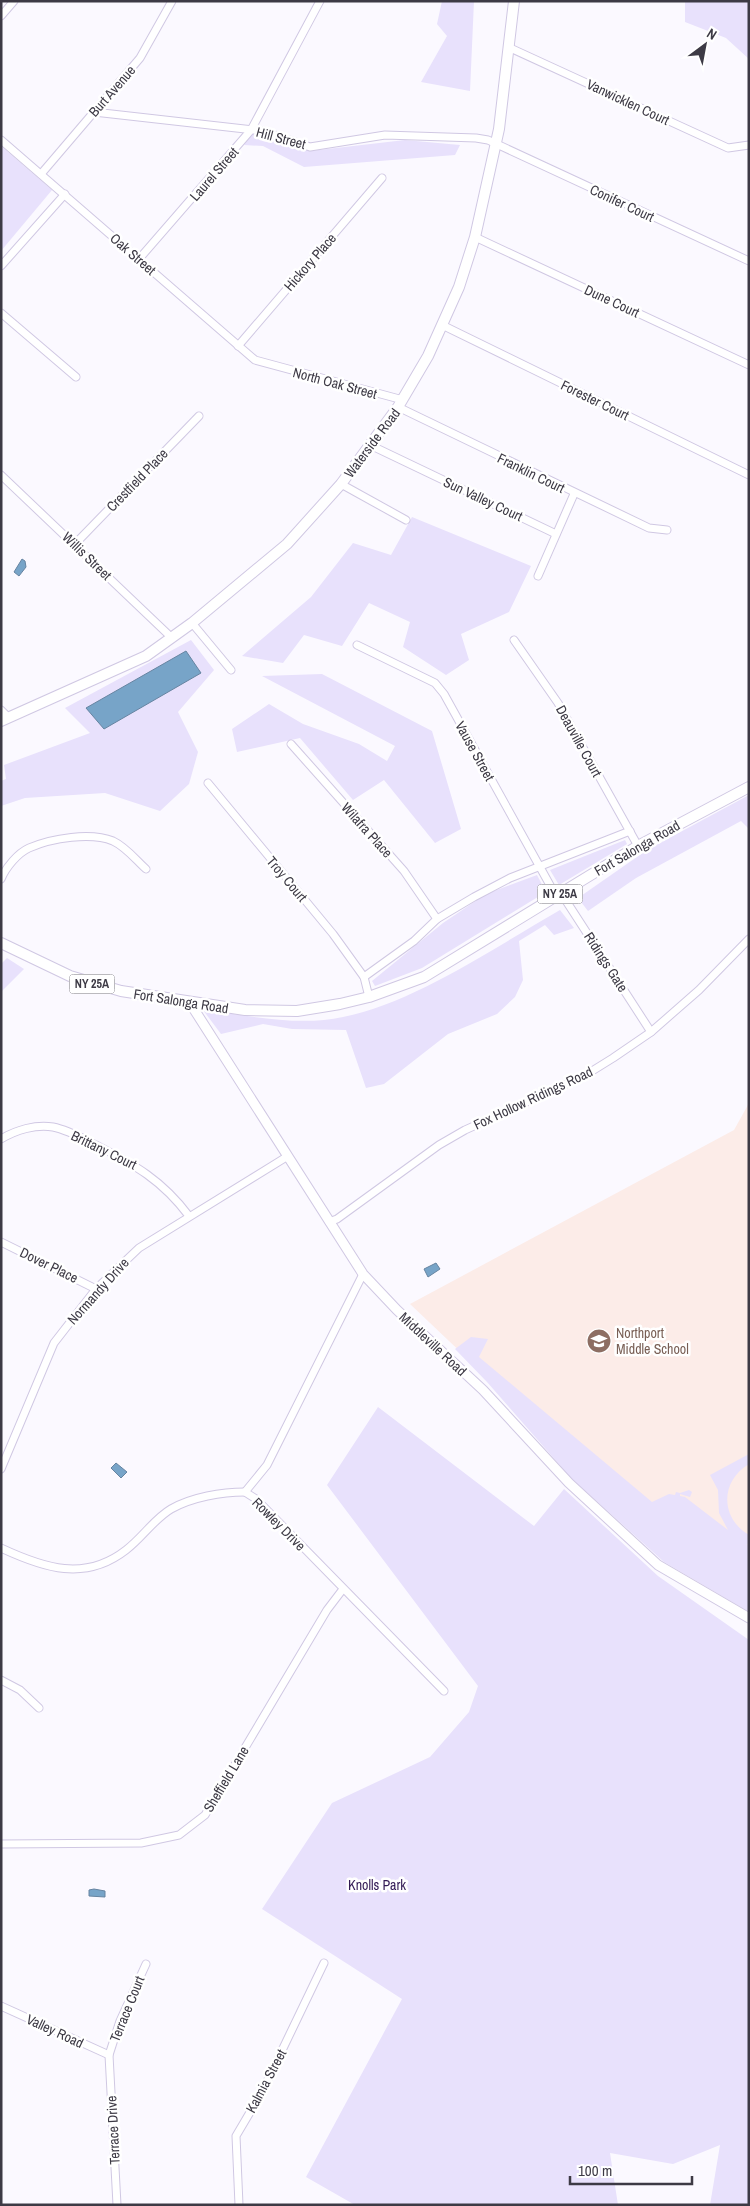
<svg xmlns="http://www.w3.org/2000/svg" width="750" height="2206" font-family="'Archivo Narrow',sans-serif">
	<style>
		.education { fill: #fcece8 }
		.green { fill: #e8e1fc }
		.water { fill: #77a4c8; stroke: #6684a1 }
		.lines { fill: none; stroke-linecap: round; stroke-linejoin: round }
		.minor-casing { stroke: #d0c8e3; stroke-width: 9 }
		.tertiary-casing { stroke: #d0c8e3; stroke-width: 11 }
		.secondary-casing { stroke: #d0c8e3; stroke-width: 12 }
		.primary-casing { stroke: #d0c8e3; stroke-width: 12 }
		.minor { stroke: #fff; stroke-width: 7 }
		.tertiary { stroke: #fff; stroke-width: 9 }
		.secondary { stroke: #fff; stroke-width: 10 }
		.primary { stroke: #fff; stroke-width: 10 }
		.labels { text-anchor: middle; stroke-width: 5; stroke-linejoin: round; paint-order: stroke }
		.shield { fill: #fff; stroke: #77757d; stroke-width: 1 }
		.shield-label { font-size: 12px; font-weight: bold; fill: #3d3a45 }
		.street-label { font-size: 14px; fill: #3d3a45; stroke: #fff }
		.education-label { font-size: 14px; fill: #785e54; stroke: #fff; text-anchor: start }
		.park-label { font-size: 14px; fill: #321a55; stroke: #fff }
	</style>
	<rect width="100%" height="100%" fill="#fbf9ff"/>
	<path class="education" d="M749,1103V1604L488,1378L410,1304L734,1130Z"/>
	<g class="green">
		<path d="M442,1H474L470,91L421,82L447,36L437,24Z"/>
		<path d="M685,1H749V59L726,38L685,22Z"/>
		<path d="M251,133L268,136L310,151L405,140L460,145L455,155L304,167L263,146L244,145Z"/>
		<path d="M1,146L52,190L1,251Z"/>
		<path d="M412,517L531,566L509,612L461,634L469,660L446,675L403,647L410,622L369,603L342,646L304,635L283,663L242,656L311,597L353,543L391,555Z"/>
		<path d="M191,640L214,670L178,712L198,752L189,784L160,811L105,793L25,798L1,806V781L6,779L4,765L90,733L65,708Z"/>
		<path d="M322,674L432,731L461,829L435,843L384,780L353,800L300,738L237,752L232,729L269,704L303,724L359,744L387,761L395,746L262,676Z"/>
		<path d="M749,795V829L741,821L636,878L588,911L578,898L647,850Z"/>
		<path d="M625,840L627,844L559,885L550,870Z"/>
		<path d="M537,875L546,892L422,968L375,986L372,981L443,923L486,894Z"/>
		<path d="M560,910L574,928L554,935L545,925L519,941L523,980L515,997L497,1014L448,1034L384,1084L366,1088L346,1030L292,1029L263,1024L221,1034L203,1010C248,1015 298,1027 343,1017C414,1003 497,946 560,910Z"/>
		<path d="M7,958L24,969L1,992V964Z"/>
		<path d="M471,1337L488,1339L479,1357L652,1502L669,1494L675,1495L676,1492L680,1493L689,1490L692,1492L690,1497L680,1494V1496L685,1497L728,1530L719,1513L718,1490L710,1475L749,1454V1464C720,1481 720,1518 749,1535V1545L746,1544L749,1546V1612L664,1562L571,1478L487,1382L455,1349Z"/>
		<path d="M378,1407L534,1526L564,1489L658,1576L749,1640V2205H710L720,2145L673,2164L610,2153L618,2205H355L306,2177L402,1999L262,1909L332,1803L430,1757L469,1712L478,1686L327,1485Z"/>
	</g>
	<g class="water">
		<path d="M22,559L25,561L26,567L19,576L14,572Z"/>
		<path d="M186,651L201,673L104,729L86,708Z"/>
		<path d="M436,1263L440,1269L428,1277L424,1269Z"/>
		<path d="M116,1463L127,1472L121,1478L111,1468Z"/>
		<path d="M94,1889L105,1891V1897L89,1896V1890Z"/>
	</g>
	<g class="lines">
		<defs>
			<g id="minor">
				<path d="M1,16L14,1"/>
				<path d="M508,47L728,148L749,145"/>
				<path d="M94,112L263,131L310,147L385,135L476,138L488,140L749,261"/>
				<path d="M1,140L255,360L403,400"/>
				<path d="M41,174L140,58L172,1"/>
				<path d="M475,237L749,365"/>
				<path d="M139,259L251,130L320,1"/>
				<path d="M1,266L65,194"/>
				<path d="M1,313L76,377"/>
				<path d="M442,325L749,475"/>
				<path d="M238,346L382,178"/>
				<path d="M398,407L649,528L667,530"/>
				<path d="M370,445L556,534"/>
				<path d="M1,475L172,638"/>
				<path d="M341,484L406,520"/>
				<path d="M75,544L199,416"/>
				<path d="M538,576L574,494"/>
				<path d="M192,623L231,670"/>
				<path d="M514,640L558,703L638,846"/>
				<path d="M357,645L435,683L444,694L556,896"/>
				<path d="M1,710L9,718"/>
				<path d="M291,744L404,871L437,919"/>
				<path d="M208,783L333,934L364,977"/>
				<path d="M1,879C6,867 18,853 29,848C52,838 91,832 113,841C126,847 136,860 146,869"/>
				<path d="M561,893L651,1032"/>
				<path d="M369,997L364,977L414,941L437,919L474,897L510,878L630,831"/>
				<path d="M1,1139C16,1130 36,1124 53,1127C68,1130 82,1138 96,1145C135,1165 162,1180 189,1216"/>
				<path d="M329,1222L337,1219L439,1145L465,1130L584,1076L613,1058L651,1032L699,990L749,939"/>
				<path d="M1,1242L96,1289"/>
				<path d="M363,1274L267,1465L245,1492L256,1499L444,1691"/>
				<path d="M1,1469L54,1343L96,1289L139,1248L288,1156"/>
				<path d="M1,1548C44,1568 85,1582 126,1550C143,1537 154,1519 171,1509C192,1497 222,1492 245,1492"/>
				<path d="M1,1680L20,1690L39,1708"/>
				<path d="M1,1844L141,1843L179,1835L205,1815L327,1610L343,1589"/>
				<path d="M1,2006L109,2055"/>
				<path d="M117,2205L109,2055L120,2021L146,1964"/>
				<path d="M239,2205L236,2136L262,2092L324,1963"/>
			</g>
			<path id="tertiary" d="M190,1003L363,1274L397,1310L483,1390L569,1483L658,1565L749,1618"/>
			<path id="secondary" d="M1,721L146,656L192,623L287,544L341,484L398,407L428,356L459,287L475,237L499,129L514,1"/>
			<path id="primary" d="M1,943L70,976L121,991L245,1010L297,1011L340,1004L369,997L424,977L638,846L749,787"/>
		</defs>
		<use href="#minor" class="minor-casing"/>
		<use href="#tertiary" class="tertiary-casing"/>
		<use href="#secondary" class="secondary-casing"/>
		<use href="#primary" class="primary-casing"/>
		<use href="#minor" class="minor"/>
		<use href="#tertiary" class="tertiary"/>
		<use href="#secondary" class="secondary"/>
		<use href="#primary" class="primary"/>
	</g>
	<defs>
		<symbol id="school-disc" viewBox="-11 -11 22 22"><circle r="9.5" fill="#8d6e63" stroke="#fff"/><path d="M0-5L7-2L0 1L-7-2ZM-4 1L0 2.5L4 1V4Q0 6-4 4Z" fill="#fff"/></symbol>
	</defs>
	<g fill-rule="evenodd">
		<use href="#school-disc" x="585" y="1327" width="28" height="28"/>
	</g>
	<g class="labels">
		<g class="shield">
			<rect x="537.5" y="884.5" width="45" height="19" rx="4"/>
			<rect x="69.5" y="974.5" width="45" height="19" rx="4"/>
		</g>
		<g class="shield-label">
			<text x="560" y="898">NY 25A</text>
			<text x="92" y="988">NY 25A</text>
		</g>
		<g class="street-label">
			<text transform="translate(112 91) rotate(-49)" y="5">Burt Avenue</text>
			<text transform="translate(628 102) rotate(25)" y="5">Vanwicklen Court</text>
			<text transform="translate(281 138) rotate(15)" y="5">Hill Street</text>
			<text transform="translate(214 174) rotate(-49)" y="5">Laurel Street</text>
			<text transform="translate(622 203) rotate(25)" y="5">Conifer Court</text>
			<text transform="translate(133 254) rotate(41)" y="5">Oak Street</text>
			<text transform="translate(310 262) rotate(-49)" y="5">Hickory Place</text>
			<text transform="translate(612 301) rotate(25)" y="5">Dune Court</text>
			<text transform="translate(335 383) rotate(15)" y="5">North Oak Street</text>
			<text transform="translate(595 400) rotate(26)" y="5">Forester Court</text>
			<text transform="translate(372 443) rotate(-53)" y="5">Waterside Road</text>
			<text transform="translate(531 473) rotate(26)" y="5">Franklin Court</text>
			<text transform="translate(137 480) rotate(-46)" y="5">Crestfield Place</text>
			<text transform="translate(483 499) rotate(25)" y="5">Sun Valley Court</text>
			<text transform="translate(87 556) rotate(44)" y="5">Willis Street</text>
			<text transform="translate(579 741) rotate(61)" y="5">Deauville Court</text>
			<text transform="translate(475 751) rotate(61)" y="5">Vause Street</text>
			<text transform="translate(367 830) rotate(48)" y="5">Wilafra Place</text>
			<text transform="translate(637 848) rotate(-30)" y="5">Fort Salonga Road</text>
			<text transform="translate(287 879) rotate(50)" y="5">Troy Court</text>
			<text transform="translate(606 962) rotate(57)" y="5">Ridings Gate</text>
			<text transform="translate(181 1001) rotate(9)" y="5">Fort Salonga Road</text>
			<text transform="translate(533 1098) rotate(-25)" y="5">Fox Hollow Ridings Road</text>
			<text transform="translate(104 1150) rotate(26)" y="5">Brittany Court</text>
			<text transform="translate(49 1265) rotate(26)" y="5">Dover Place</text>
			<text transform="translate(98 1291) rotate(-48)" y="5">Normandy Drive</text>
			<text transform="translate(433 1344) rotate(43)" y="5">Middleville Road</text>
			<text transform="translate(279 1524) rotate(45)" y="5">Rowley Drive</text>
			<text transform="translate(226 1779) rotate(-59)" y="5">Sheffield Lane</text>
			<text transform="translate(127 2009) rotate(-68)" y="5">Terrace Court</text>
			<text transform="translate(55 2031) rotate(25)" y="5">Valley Road</text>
			<text transform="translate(266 2081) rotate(-62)" y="5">Kalmia Street</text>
			<text transform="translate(113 2130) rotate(-93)" y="5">Terrace Drive</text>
		</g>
		<g class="education-label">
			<text x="616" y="1338">Northport<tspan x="616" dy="16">Middle School</tspan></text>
		</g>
		<g class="park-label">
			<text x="377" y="1890">Knolls Park</text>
		</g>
	</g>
	<rect width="750" height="2206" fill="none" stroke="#3d3a45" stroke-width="5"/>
	<g transform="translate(705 45) rotate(32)" stroke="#ffffff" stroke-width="4" paint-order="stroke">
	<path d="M0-4L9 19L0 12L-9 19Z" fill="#3d3a45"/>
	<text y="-8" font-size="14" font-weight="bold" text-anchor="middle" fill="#3d3a45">N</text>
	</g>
	<path d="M570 2176v8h122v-8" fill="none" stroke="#3d3a45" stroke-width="2.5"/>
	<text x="578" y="2176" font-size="15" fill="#3d3a45" stroke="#ffffff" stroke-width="4" paint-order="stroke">100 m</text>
</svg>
